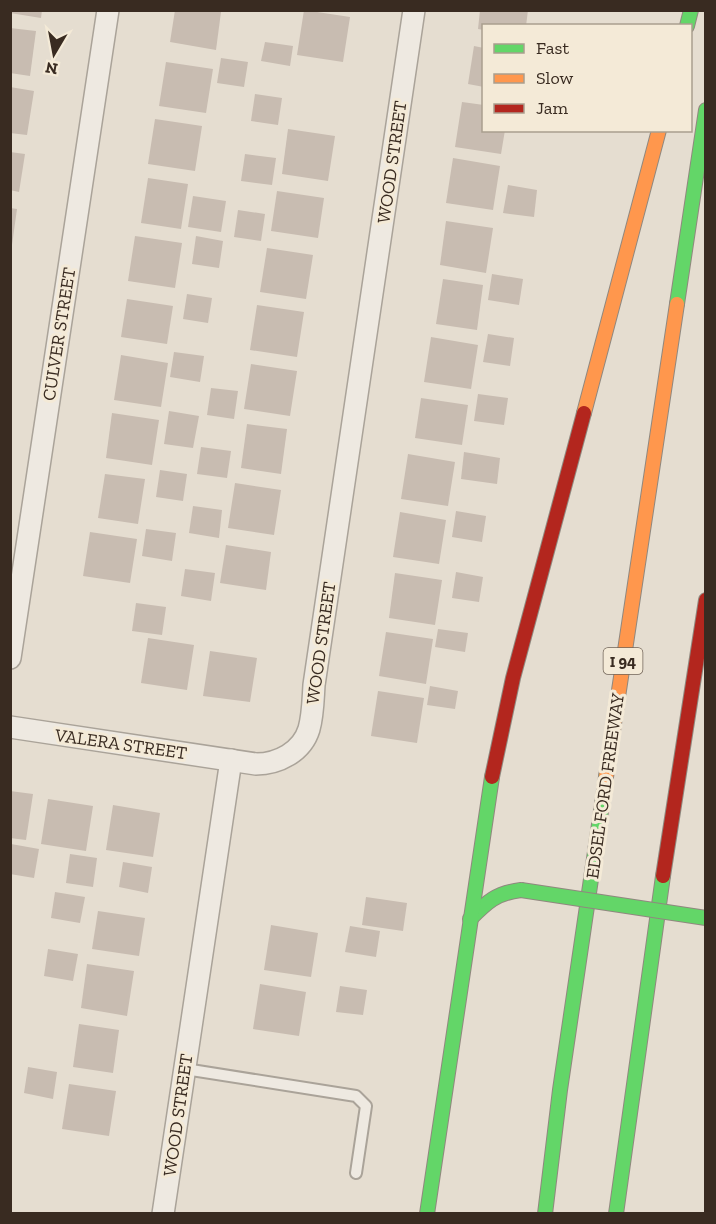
<svg xmlns="http://www.w3.org/2000/svg" width="716" height="1224" font-family="'Zilla Slab',serif">
	<style>
		.building { fill: #c8bcb1 }
		.lines { fill: none; stroke-linecap: round; stroke-linejoin: round }
		.lane-casing { stroke: #aaa399; stroke-width: 14 }
		.street-casing { stroke: #aaa399; stroke-width: 24 }
		.fast-casing { stroke: #90887f; stroke-width: 16 }
		.slow-casing { stroke: #90887f; stroke-width: 16 }
		.jam-casing { stroke: #90887f; stroke-width: 16 }
		.lane { stroke: #eee9e1; stroke-width: 10 }
		.street { stroke: #eee9e1; stroke-width: 21 }
		.fast { stroke: #63d668; stroke-width: 14 }
		.slow { stroke: #ff974d; stroke-width: 14 }
		.jam { stroke: #b3261e; stroke-width: 14 }
		.fast-bridge-casing { stroke: #90887f; stroke-width: 16; stroke-linecap: butt }
		.fast-bridge { stroke: #63d668; stroke-width: 14 }
		.labels { text-anchor: middle; stroke-width: 6; stroke-linejoin: round; paint-order: stroke }
		.shield { fill: #f4ead7; stroke: #716458; stroke-width: 1.5 }
		.shield-label { font-size: 16px; font-weight: bold; fill: #392b21 }
		.street-label { font-size: 18px; fill: #392b21; stroke: #f4ead7 }
	</style>
	<rect width="100%" height="100%" fill="#e5ddd0"/>
	<g class="building">
		<path d="M10,10H42L41,18L10,13Z"/>
		<path d="M175,10L221,12L216,50L170,42Z"/>
		<path d="M304,10L350,17L343,62L297,55Z"/>
		<path d="M480,10H528L526,26H484V30L478,29Z"/>
		<path d="M10,28L36,31L30,76L10,73Z"/>
		<path d="M265,42L293,46L290,66L261,61Z"/>
		<path d="M474,46L484,48V87L468,84Z"/>
		<path d="M221,58L248,62L244,87L217,83Z"/>
		<path d="M166,62L213,69L206,113L159,106Z"/>
		<path d="M10,87L34,91L27,135L10,133Z"/>
		<path d="M255,94L282,98L278,125L251,121Z"/>
		<path d="M462,102L484,105V130H505L501,154L455,147Z"/>
		<path d="M155,119L202,126L195,171L148,164Z"/>
		<path d="M288,129L335,136L328,181L282,174Z"/>
		<path d="M10,152L25,154L19,192L10,190Z"/>
		<path d="M245,154L276,158L272,185L241,181Z"/>
		<path d="M453,158L500,166L493,210L446,203Z"/>
		<path d="M148,178L188,184L181,229L141,223Z"/>
		<path d="M508,185L537,190L534,217L503,213Z"/>
		<path d="M277,191L324,198L318,238L271,231Z"/>
		<path d="M193,196L226,201L221,232L188,227Z"/>
		<path d="M10,208L17,209L12,245H10Z"/>
		<path d="M238,210L265,214L261,241L234,237Z"/>
		<path d="M446,221L493,228L486,273L440,265Z"/>
		<path d="M135,236L182,243L175,288L128,281Z"/>
		<path d="M196,236L223,241L219,268L192,264Z"/>
		<path d="M267,248L313,255L306,299L260,292Z"/>
		<path d="M492,274L523,279L519,305L488,300Z"/>
		<path d="M443,279L483,285L477,330L436,324Z"/>
		<path d="M187,294L212,298L208,323L183,319Z"/>
		<path d="M127,299L173,306L167,344L121,337Z"/>
		<path d="M257,305L304,312L297,357L250,350Z"/>
		<path d="M488,334L514,338L510,366L483,362Z"/>
		<path d="M431,337L478,345L471,389L424,382Z"/>
		<path d="M174,352L204,356L200,382L170,377Z"/>
		<path d="M121,355L168,363L161,407L114,400Z"/>
		<path d="M251,364L297,371L290,416L244,409Z"/>
		<path d="M211,388L238,391L234,419L207,415Z"/>
		<path d="M478,394L508,398L504,425L474,421Z"/>
		<path d="M421,398L468,405L462,445L415,438Z"/>
		<path d="M169,411L199,416L193,448L164,444Z"/>
		<path d="M112,413L159,420L152,465L106,458Z"/>
		<path d="M247,424L287,429L281,474L241,468Z"/>
		<path d="M201,447L231,451L227,478L197,474Z"/>
		<path d="M464,452L500,458L497,484L461,479Z"/>
		<path d="M408,454L455,462L448,506L401,499Z"/>
		<path d="M160,470L187,474L183,501L156,497Z"/>
		<path d="M105,474L145,479L138,524L98,518Z"/>
		<path d="M235,483L281,490L274,535L228,528Z"/>
		<path d="M193,506L222,510L219,538L189,533Z"/>
		<path d="M456,511L486,516L482,542L452,537Z"/>
		<path d="M400,512L446,520L439,564L393,557Z"/>
		<path d="M146,529L176,533L172,561L142,556Z"/>
		<path d="M90,532L137,539L130,583L83,576Z"/>
		<path d="M226,545L271,552L266,590L220,583Z"/>
		<path d="M185,569L215,573L211,601L181,596Z"/>
		<path d="M456,572L483,577L479,602L452,598Z"/>
		<path d="M395,573L442,580L435,625L389,618Z"/>
		<path d="M136,603L166,607L162,635L132,631Z"/>
		<path d="M438,629L468,633L465,652L435,647Z"/>
		<path d="M386,632L433,639L426,684L379,676Z"/>
		<path d="M148,638L194,645L187,690L141,683Z"/>
		<path d="M210,651L257,658L250,702L203,696Z"/>
		<path d="M430,686L458,691L455,709L427,705Z"/>
		<path d="M378,691L424,698L417,743L371,736Z"/>
		<path d="M10,791L33,794L26,840L10,838Z"/>
		<path d="M48,799L93,806L86,851L41,844Z"/>
		<path d="M113,805L160,813L153,857L106,850Z"/>
		<path d="M11,844L39,849L34,878L10,874Z"/>
		<path d="M70,854L97,858L93,887L66,883Z"/>
		<path d="M123,862L152,867L148,893L119,887Z"/>
		<path d="M55,892L85,897L80,923L51,918Z"/>
		<path d="M366,897L407,903L403,931L362,925Z"/>
		<path d="M98,911L145,918L139,956L92,949Z"/>
		<path d="M271,925L318,933L311,977L264,970Z"/>
		<path d="M350,926L380,931L376,957L345,952Z"/>
		<path d="M48,949L78,954L73,981L44,976Z"/>
		<path d="M87,964L134,971L127,1016L81,1008Z"/>
		<path d="M260,984L306,992L299,1036L253,1029Z"/>
		<path d="M340,986L367,990L363,1015L336,1012Z"/>
		<path d="M79,1024L119,1030L113,1073L73,1067Z"/>
		<path d="M28,1067L57,1072L53,1099L24,1093Z"/>
		<path d="M69,1084L116,1091L109,1136L62,1129Z"/>
	</g>
	<g class="lines">
		<defs>
			<path id="lane" d="M185,1069L356,1096L366,1106L356,1173"/>
			<g id="street">
				<path d="M10,658L108,10"/>
				<path d="M10,727L256,764C278,764 302,752 309,729C313,715 313,700 314,685L414,10"/>
				<path d="M163,1214L231,760"/>
			</g>
			<g id="fast">
				<path d="M687,26L691,10"/>
				<path d="M677,304L706,110"/>
				<path d="M470,919C487,902 496,893 521,890"/>
				<path d="M427,1214L492,777"/>
				<path d="M545,1214L560,1090L606,777"/>
				<path d="M616,1214L663,876"/>
			</g>
			<g id="slow">
				<path d="M584,413L659,130"/>
				<path d="M606,777L677,304"/>
			</g>
			<g id="jam">
				<path d="M492,777L513,678L584,413"/>
				<path d="M663,876L706,600"/>
			</g>
		</defs>
		<use href="#lane" class="lane-casing"/>
		<use href="#street" class="street-casing"/>
		<use href="#fast" class="fast-casing"/>
		<use href="#slow" class="slow-casing"/>
		<use href="#jam" class="jam-casing"/>
		<use href="#lane" class="lane"/>
		<use href="#street" class="street"/>
		<use href="#fast" class="fast"/>
		<use href="#slow" class="slow"/>
		<use href="#jam" class="jam"/>
		<defs>
			<path id="fast-bridge" d="M521,890L706,918"/>
		</defs>
		<use href="#fast-bridge" class="fast-bridge-casing"/>
		<use href="#fast-bridge" class="fast-bridge"/>
	</g>
	<g class="labels">
		<rect class="shield" x="603.5" y="648" width="39" height="26" rx="4.5"/>
		<g class="shield-label">
			<text x="623" y="667">I 94</text>
		</g>
		<g class="street-label">
			<text transform="translate(392 162) rotate(-82)" y="6">WOOD STREET</text>
			<text transform="translate(59 334) rotate(-81)" y="6">CULVER STREET</text>
			<text transform="translate(321 643) rotate(-82)" y="6">WOOD STREET</text>
			<text transform="translate(121 744) rotate(8)" y="6">VALERA STREET</text>
			<text transform="translate(605 786) rotate(-82)" y="6">EDSEL FORD FREEWAY</text>
			<text transform="translate(178 1115) rotate(-82)" y="6">WOOD STREET</text>
		</g>
	</g>
	<rect width="716" height="1224" fill="none" stroke="#392b21" stroke-width="24"/>
	<rect x="482" y="24" width="210" height="108" fill="#f4ead7" stroke="#a99e8e" stroke-width="1.5"/>
	<rect x="494" y="44" width="30" height="9" fill="#63d668" stroke="#a99e8e" stroke-width="1.5"/>
	<text x="536" y="54" font-size="18" fill="#392b21">Fast</text>
	<rect x="494" y="74" width="30" height="9" fill="#ff974d" stroke="#a99e8e" stroke-width="1.5"/>
	<text x="536" y="84" font-size="18" fill="#392b21">Slow</text>
	<rect x="494" y="104" width="30" height="9" fill="#b3261e" stroke="#a99e8e" stroke-width="1.5"/>
	<text x="536" y="114" font-size="18" fill="#392b21">Jam</text>
	<g transform="translate(54 54) rotate(190)" stroke="#f4ead7" stroke-width="4.5" paint-order="stroke">
	<path d="M0-4.5L10 22L0 15L-10 22Z" fill="#392b21"/>
	<text y="-9" font-size="16" font-weight="bold" text-anchor="middle" fill="#392b21">N</text>
	</g>
</svg>
